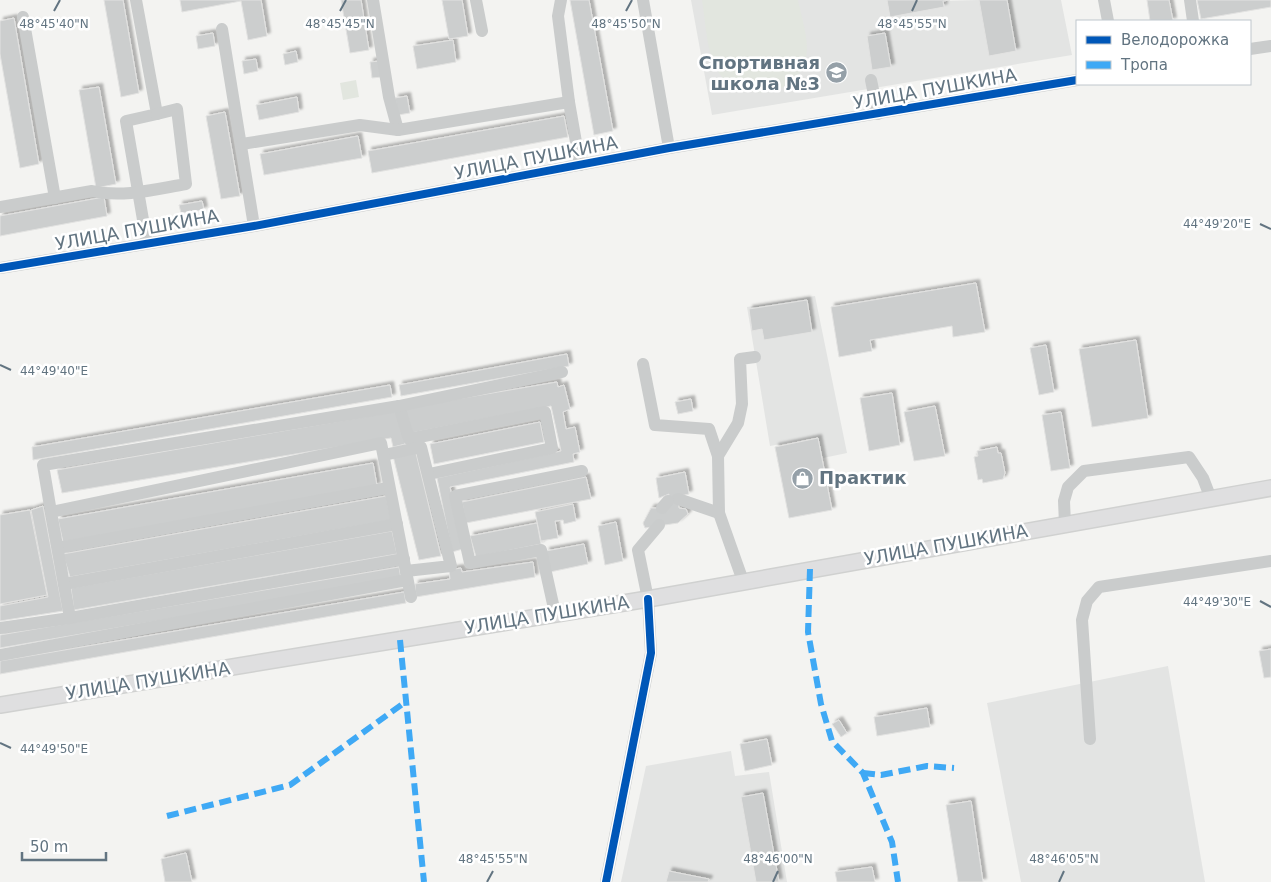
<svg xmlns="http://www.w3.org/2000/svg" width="1271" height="882" font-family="'DejaVu Sans',sans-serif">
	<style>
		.built { fill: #e3e4e3 }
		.green { fill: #e2e6df }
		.building { fill: #cccece; stroke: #e2e2e1; filter: url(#shadow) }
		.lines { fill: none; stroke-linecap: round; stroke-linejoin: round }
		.major-casing { stroke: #d0d1d0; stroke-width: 18 }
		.minor { stroke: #cacccc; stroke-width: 12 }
		.major { stroke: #dfdfe0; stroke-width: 15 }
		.quiet { stroke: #3fa9f5; stroke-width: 6; stroke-dasharray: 12 6; stroke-linecap: butt }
		.cycleway-casing { stroke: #fff; stroke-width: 11 }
		.cycleway { stroke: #0057b8; stroke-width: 8 }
		.ticks { fill: none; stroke: #627481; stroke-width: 2 }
		.labels { text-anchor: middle; stroke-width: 5; stroke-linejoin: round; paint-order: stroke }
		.poi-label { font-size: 18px; font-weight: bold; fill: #627481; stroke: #fff; text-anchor: end }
		.street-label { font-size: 18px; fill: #627481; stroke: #fff }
		.ticks-label { font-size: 12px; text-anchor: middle; fill: #627481; stroke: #fff; stroke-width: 5; stroke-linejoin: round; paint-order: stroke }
	</style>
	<defs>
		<filter id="shadow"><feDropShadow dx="3.5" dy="-3.5" stdDeviation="1" flood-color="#0004"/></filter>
	</defs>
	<rect width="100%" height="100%" fill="#f3f3f1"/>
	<g class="built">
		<path d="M691,0H887L890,17L944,7L943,1L979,0L990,56L1016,51L1007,0H1061L1072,55L712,115Z"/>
		<path d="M815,296L847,453L823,458L818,437L770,446L747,307Z"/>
		<path d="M1168,666L1205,882H1021L987,703Z"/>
		<path d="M731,751L735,776L769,772L787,882H621L646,766Z"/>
	</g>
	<g class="green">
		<path d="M702,0H798C801,15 807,33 807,49C806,87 764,103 734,85C730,83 724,80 722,77C706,58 706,23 702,0Z"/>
		<path d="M356,80L359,97L343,100L340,83Z"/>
	</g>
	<g class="building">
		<path d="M104,0H123L139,93L121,97Z"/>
		<path d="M180,0H261L267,36L248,40L241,1L182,12Z"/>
		<path d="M341,0H361L369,50L350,53Z"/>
		<path d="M442,0H462L468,36L449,39Z"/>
		<path d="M570,0H589L613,131L594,135Z"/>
		<path d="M887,0H950L943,1L944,7L890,17Z"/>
		<path d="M979,0H1007L1016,51L989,56Z"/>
		<path d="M1147,0H1169L1173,21H1150Z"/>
		<path d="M1197,0H1271V7L1201,19Z"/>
		<path d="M14,18L39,164L20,168L0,54V21Z"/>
		<path d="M213,33L215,46L198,49L196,36Z"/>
		<path d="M885,33L891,67L872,70L867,36Z"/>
		<path d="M453,40L456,62L417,69L413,46Z"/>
		<path d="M296,51L298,62L285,65L283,54Z"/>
		<path d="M256,59L258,71L244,74L242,61Z"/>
		<path d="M380,61L382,77L372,78L370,62Z"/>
		<path d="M99,87L116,184L96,188L79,90Z"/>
		<path d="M407,96L410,113L398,115L395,98Z"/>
		<path d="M297,97L299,112L259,120L256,105Z"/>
		<path d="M225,112L240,196L221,199L206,116Z"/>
		<path d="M564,116L568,137L372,173L368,151Z"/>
		<path d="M358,136L362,158L264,175L260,154Z"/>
		<path d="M104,197L107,216L0,236V216Z"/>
		<path d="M202,201L204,210L181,213L179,205Z"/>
		<path d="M976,283L985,332L953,337L952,326L870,340L872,351L839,357L831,307Z"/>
		<path d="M807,300L812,332L764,340L762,329L752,331L749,309Z"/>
		<path d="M1136,340L1148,418L1092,427L1079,349Z"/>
		<path d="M1046,345L1054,392L1039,395L1030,348Z"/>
		<path d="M567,354L569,366L401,396L399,385Z"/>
		<path d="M557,382L558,387L564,385L570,409L563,412L566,429L575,427L580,452L573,454L574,462L450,487L463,549L452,552L437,478L561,451L551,406L411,433L404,408Z"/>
		<path d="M390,385L392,397L33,460L32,447Z"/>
		<path d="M892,393L900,445L869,451L860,398Z"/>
		<path d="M691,399L693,411L678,414L675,402Z"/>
		<path d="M935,406L945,456L914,461L904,412Z"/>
		<path d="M398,411L405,444L393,447L391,438L62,493L57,470Z"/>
		<path d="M1061,412L1070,468L1051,471L1042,415Z"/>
		<path d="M540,422L544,442L434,464L430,444Z"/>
		<path d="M818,438L832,510L789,518L775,447Z"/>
		<path d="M997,447L998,453H1001L1005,473L1003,479L983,483L982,479L978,480L974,457L978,456L977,451Z"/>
		<path d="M415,449L441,556L419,560L393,456Z"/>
		<path d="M373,463L377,486L63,542L58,519Z"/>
		<path d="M685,472L689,494L680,496L678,499L679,508L686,509L688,514L678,523L645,528L643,523L651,508H662L668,501L669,494L659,498L656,478Z"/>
		<path d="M586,477L591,499L466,523L462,502Z"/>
		<path d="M386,496L391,520L70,577L63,554Z"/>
		<path d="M573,504L576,521L564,524L563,520L555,521L558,538L541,541L535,512Z"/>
		<path d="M43,506L63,611L0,621V606L48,597L31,510Z"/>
		<path d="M30,510L47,595L0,604V515Z"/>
		<path d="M616,522L623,561L605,565L598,526Z"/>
		<path d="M537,523L541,544L476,557L470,536Z"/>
		<path d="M392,531L397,554L74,610L71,588Z"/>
		<path d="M584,544L588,564L550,572L546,551Z"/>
		<path d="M533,562L535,577L416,597L415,584L450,579L449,570L461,568L462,572Z"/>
		<path d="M399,567L401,579L0,648V635Z"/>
		<path d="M404,592L406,603L0,674V661Z"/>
		<path d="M1271,649V677L1264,678L1259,651Z"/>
		<path d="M927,708L930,727L877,736L874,717Z"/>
		<path d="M839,720L847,733L841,737L832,724Z"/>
		<path d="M767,739L772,765L745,771L740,744Z"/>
		<path d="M763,793L779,882H756L741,797Z"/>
		<path d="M971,801L983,882H958L946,805Z"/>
		<path d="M186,853L192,882H165L161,859Z"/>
		<path d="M872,867L875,882H837L835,872Z"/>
		<path d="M669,871L709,879L708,882H666Z"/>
	</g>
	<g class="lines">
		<defs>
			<path id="major" d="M0,705L648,599L1271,488"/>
		</defs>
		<use href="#major" class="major-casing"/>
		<g class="minor">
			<path d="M136,0L157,114L126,121L147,243"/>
			<path d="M373,0L389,97L398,130L569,102"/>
			<path d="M476,0L482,31"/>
			<path d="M561,0L558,16L569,102L580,165"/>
			<path d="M643,0L669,148"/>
			<path d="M1104,0L1108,21"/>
			<path d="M1190,0L1193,21"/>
			<path d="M23,17L55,198"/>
			<path d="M222,29L254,226"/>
			<path d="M1250,49L1271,46"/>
			<path d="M871,80L878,114"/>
			<path d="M242,144L360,125L398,130"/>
			<path d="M0,207L92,191C123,198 156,189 186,184L177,109L157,114"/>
			<path d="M0,268L254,226L669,148L1077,80"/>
			<path d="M643,364L655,425L709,429L718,456L719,513L743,581"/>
			<path d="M399,406L409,439L545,412L552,448L429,474"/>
			<path d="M384,455L421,447L451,566L406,571"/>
			<path d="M718,456L738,423L742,404L740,359L755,357"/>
			<path d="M678,499L719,513"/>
			<path d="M662,508L668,501"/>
			<path d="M51,512L43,465L399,406L562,372"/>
			<path d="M1065,524L1064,501L1068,487L1084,471L1189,457L1203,478L1211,499"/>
			<path d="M58,548L388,488"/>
			<path d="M64,584L397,524"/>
			<path d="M555,613L541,550L470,563L455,496L582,471"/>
			<path d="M70,618L404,559"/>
			<path d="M0,628L70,618L51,512L381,443L411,597"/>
			<path d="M0,655L407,580"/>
			<path d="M1090,739L1082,620L1087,601L1099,587L1271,561"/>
			<path d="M606,882L651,653L648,599L638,550L659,525"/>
		</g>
		<use href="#major" class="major"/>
		<g class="quiet">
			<path d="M810,569L808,632L821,704L832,741L863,773L892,842L898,882"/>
			<path d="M400,640L424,882"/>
			<path d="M863,773L881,775L927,766L954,768"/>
			<path d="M167,816L290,785L404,703"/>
		</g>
		<defs>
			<g id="cycleway">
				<path d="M0,268L254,226L669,148L1077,80"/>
				<path d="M606,882L651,653L648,599"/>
			</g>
		</defs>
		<use href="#cycleway" class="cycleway-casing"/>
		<use href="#cycleway" class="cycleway"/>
	</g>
	<path class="ticks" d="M54,11L60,0M340,11L346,0M626,11L632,0M912,11L917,0M1260,224L1271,229M0,365L11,370M1260,601L1271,607M0,743L11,748M487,882L493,871M773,882L778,871M1059,882L1064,871"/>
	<defs>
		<symbol id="school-disc" viewBox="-11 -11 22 22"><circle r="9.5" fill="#95a0a8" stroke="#fff"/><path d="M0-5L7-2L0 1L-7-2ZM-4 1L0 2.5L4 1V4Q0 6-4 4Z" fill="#fff"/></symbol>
		<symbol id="shop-disc" viewBox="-11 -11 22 22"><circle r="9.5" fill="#95a0a8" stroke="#fff"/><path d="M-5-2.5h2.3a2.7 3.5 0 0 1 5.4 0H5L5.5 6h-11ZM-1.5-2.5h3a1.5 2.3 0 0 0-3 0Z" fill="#fff"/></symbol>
	</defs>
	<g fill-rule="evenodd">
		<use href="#school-disc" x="824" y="60" width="25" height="25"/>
		<use href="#shop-disc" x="790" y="466" width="25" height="25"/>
	</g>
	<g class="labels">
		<g class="poi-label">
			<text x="820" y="69">Спортивная<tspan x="820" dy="21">школа №3</tspan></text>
			<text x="819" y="484" text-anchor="start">Практик</text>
		</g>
		<g class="street-label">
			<text transform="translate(935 89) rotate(-10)" y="6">УЛИЦА ПУШКИНА</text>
			<text transform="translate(536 158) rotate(-11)" y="6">УЛИЦА ПУШКИНА</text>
			<text transform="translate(137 230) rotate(-10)" y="6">УЛИЦА ПУШКИНА</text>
			<text transform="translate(946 545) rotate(-10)" y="6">УЛИЦА ПУШКИНА</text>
			<text transform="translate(547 615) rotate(-9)" y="6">УЛИЦА ПУШКИНА</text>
			<text transform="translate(148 681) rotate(-9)" y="6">УЛИЦА ПУШКИНА</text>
		</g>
	</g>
	<g class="ticks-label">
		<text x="912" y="28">48°45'55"N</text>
		<text x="54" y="28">48°45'40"N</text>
		<text x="340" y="28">48°45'45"N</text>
		<text x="626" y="28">48°45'50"N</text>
		<text x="1217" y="228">44°49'20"E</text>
		<text x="54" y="375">44°49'40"E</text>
		<text x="1217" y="606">44°49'30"E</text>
		<text x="54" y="753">44°49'50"E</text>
		<text x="493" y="863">48°45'55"N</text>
		<text x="778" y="863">48°46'00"N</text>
		<text x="1064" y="863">48°46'05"N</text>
	</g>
	<rect x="1076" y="20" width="175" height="65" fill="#ffffff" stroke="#c0c7cd"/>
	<rect x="1086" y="36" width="25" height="8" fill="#0057b8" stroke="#c0c7cd"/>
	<text x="1121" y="45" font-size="15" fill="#627481">Велодорожка</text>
	<rect x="1086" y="61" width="25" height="8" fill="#3fa9f5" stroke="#c0c7cd"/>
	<text x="1121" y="70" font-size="15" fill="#627481">Тропа</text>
	<path d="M22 852v8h84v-8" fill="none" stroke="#627481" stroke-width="2.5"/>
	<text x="30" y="852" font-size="15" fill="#627481" stroke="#ffffff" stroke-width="4" paint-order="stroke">50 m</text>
</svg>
